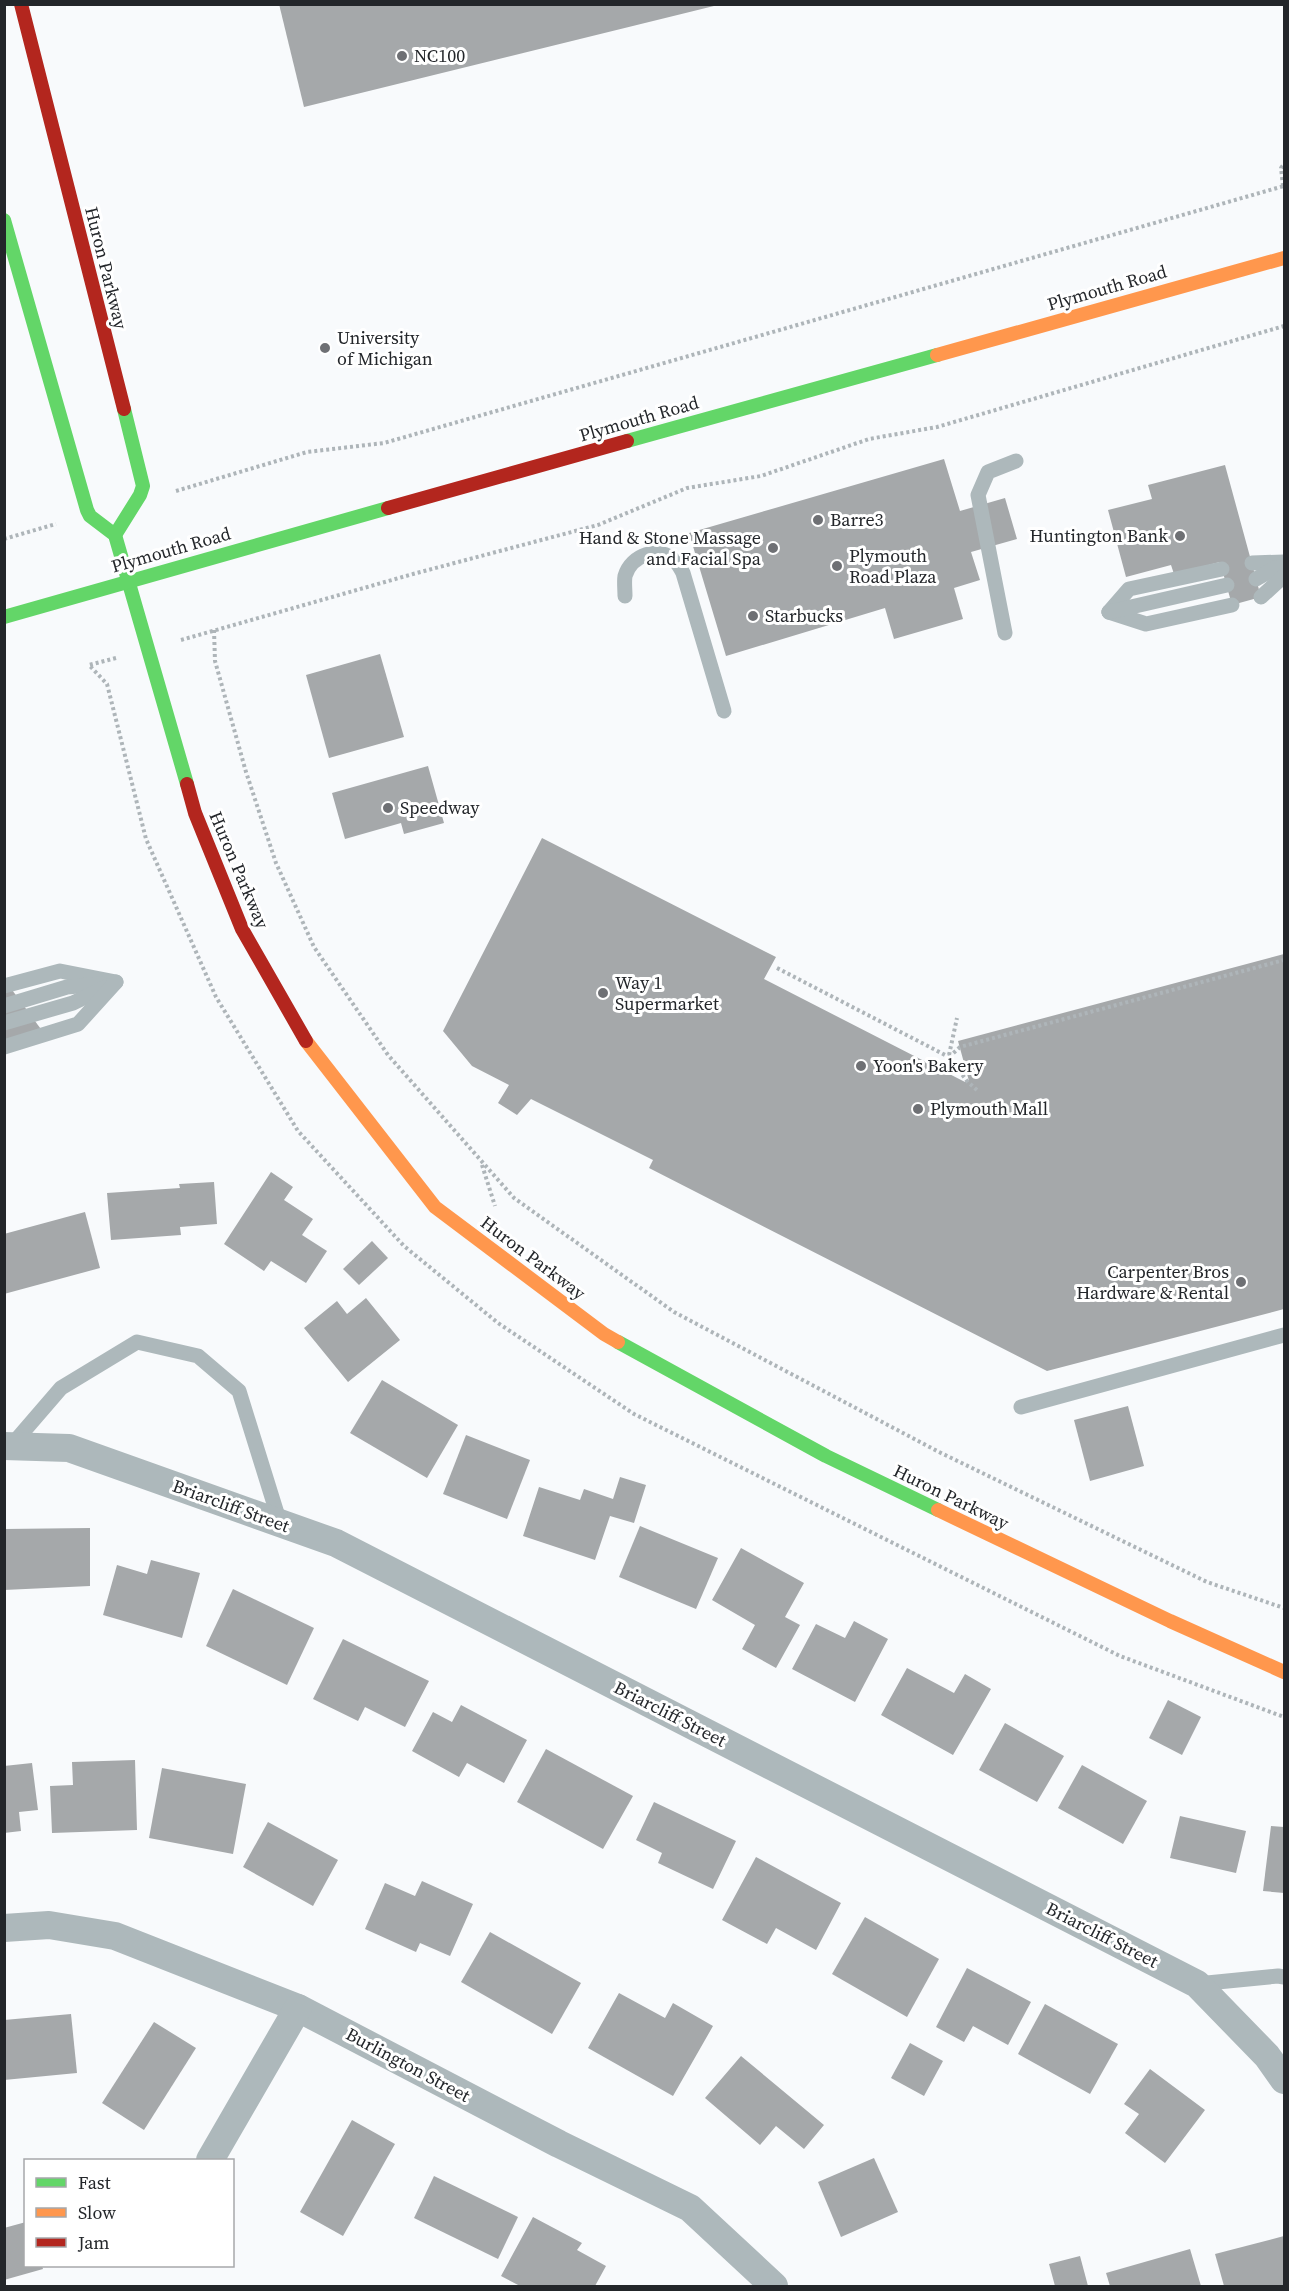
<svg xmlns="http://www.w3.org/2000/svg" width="1289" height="2291" font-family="'Source Serif 4',serif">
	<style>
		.building { fill: #a5a8aa }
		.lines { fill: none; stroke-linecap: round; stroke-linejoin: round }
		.path { stroke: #aeb5b9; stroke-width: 4; stroke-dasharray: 3 3; stroke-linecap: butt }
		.lane { stroke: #adb8bb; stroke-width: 15 }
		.street { stroke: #adb8bb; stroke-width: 28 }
		.fast { stroke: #63d668; stroke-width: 14 }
		.slow { stroke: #ff974d; stroke-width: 14 }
		.jam { stroke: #b3261e; stroke-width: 14 }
		.poi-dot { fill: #6e7074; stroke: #fff; stroke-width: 2 }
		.labels { text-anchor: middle; stroke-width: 6; stroke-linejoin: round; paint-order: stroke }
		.poi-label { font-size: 18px; fill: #23262a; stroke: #fff; text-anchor: start }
		.street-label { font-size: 18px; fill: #23262a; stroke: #fff }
	</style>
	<rect width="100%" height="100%" fill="#f8fafc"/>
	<g class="building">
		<path d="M279,4H718V5L304,107Z"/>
		<path d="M944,459L960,511L1005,498L1017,539L971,552L980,580L954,588L963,619L894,639L885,608L726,656L689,533Z"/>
		<path d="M1225,465L1261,597L1232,605L1220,562L1174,574L1171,565L1126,577L1108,510L1152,499L1148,485Z"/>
		<path d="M380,654L404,737L329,758L306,675Z"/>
		<path d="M428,766L444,823L404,834L401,823L345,839L332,793Z"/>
		<path d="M542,838L776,957L764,979L965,1082L969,1081L958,1041L1284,954V1309L1047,1371L649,1168L653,1160L531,1099L517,1115L498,1103L509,1085L472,1066L443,1031Z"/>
		<path d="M4,979L46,1036L4,1048Z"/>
		<path d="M271,1172L293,1187L284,1200L313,1219L302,1235L327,1251L306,1283L271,1261L264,1271L224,1244Z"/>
		<path d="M214,1182L217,1224L180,1227L181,1235L111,1240L107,1193L180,1188L179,1184Z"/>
		<path d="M85,1212L100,1268L4,1294V1234Z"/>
		<path d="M372,1241L388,1258L359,1285L343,1269Z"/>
		<path d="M366,1298L400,1340L348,1382L304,1328L337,1301L347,1314Z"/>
		<path d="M382,1380L458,1425L427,1478L350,1433Z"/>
		<path d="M1128,1406L1144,1466L1090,1481L1074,1420Z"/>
		<path d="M466,1435L530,1460L507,1519L443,1494Z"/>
		<path d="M620,1477L646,1485L634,1523L610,1516L595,1560L523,1536L539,1487L580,1500L584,1489L613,1499Z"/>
		<path d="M640,1526L718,1558L696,1609L619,1577Z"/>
		<path d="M90,1528V1586L4,1590V1529Z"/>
		<path d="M741,1548L804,1583L785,1617L800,1625L776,1668L742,1649L755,1625L712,1600Z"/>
		<path d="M151,1560L200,1573L182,1638L103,1615L117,1565L147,1574Z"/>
		<path d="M233,1589L314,1628L287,1685L206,1646Z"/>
		<path d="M854,1621L888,1639L855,1702L792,1669L816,1624L845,1638Z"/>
		<path d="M343,1639L429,1681L405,1727L365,1707L358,1721L313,1699Z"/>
		<path d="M907,1668L954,1693L965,1674L991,1689L953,1755L881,1715Z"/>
		<path d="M1168,1700L1201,1717L1182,1755L1149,1738Z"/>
		<path d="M461,1705L527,1740L504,1783L467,1763L459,1777L412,1751L433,1712L452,1722Z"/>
		<path d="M1005,1723L1064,1756L1037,1802L979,1770Z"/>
		<path d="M546,1749L633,1796L603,1849L517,1802Z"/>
		<path d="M135,1760L137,1830L52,1833L50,1786L73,1785L72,1762Z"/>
		<path d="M32,1763L38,1810L19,1812L21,1831L4,1833V1766Z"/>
		<path d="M1082,1765L1147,1801L1123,1844L1058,1808Z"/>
		<path d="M162,1768L246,1784L233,1854L149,1838Z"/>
		<path d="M654,1802L736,1841L713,1889L658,1863L662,1853L636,1840Z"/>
		<path d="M1180,1816L1246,1831L1236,1873L1170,1858Z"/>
		<path d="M268,1822L338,1860L313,1906L243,1867Z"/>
		<path d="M1271,1826L1284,1827V1893L1263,1891Z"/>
		<path d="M756,1857L841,1903L816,1950L776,1928L767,1944L722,1920Z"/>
		<path d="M422,1881L473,1904L450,1956L420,1943L416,1952L365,1929L385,1883L415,1896Z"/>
		<path d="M865,1917L939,1959L907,2017L832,1974Z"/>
		<path d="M490,1932L581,1983L552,2034L461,1982Z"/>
		<path d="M967,1968L1031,2002L1008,2045L973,2026L964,2042L936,2027Z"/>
		<path d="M619,1993L665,2018L673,2003L713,2026L673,2096L588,2048Z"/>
		<path d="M1045,2004L1118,2044L1090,2094L1018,2054Z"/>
		<path d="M71,2014L77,2073L4,2080V2020Z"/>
		<path d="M154,2022L196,2048L144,2130L102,2103Z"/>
		<path d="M910,2043L943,2061L924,2096L891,2078Z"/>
		<path d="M741,2056L824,2125L804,2149L776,2126L760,2145L705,2098Z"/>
		<path d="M1150,2069L1205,2110L1165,2163L1125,2133L1139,2114L1124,2104Z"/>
		<path d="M352,2120L395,2144L343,2236L300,2212Z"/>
		<path d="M874,2158L898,2212L841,2237L818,2182Z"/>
		<path d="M434,2176L518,2217L498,2259L414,2218Z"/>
		<path d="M533,2217L582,2243L577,2250L606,2266L595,2286H520L501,2276Z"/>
		<path d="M26,2222V2266H42L43,2269L4,2280V2228Z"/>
		<path d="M1284,2236V2286H1224L1215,2254Z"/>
		<path d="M1190,2249L1201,2286H1110L1106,2273Z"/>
		<path d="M1080,2256L1088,2286H1055L1049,2264Z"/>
	</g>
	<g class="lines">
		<g class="path">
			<path d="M1283,186L1281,168L1284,164"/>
			<path d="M176,491L307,452L384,443L1284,186"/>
			<path d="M4,539L56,524"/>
			<path d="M214,630L215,661L246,772L276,863L314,947L388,1055L514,1198L674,1312L939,1452L1207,1582L1284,1608"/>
			<path d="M181,640L413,574L598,525L687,488L761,476L869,439L937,427L1284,326"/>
			<path d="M116,658L89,665L107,684L146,839L216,997L298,1131L404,1246L498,1323L634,1414L1120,1656L1284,1717"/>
			<path d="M777,968L949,1057L967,1081L977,1090"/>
			<path d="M949,1055L957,1018"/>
			<path d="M949,1057L960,1047L1284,960"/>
			<path d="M482,1165L495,1206"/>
		</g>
		<g class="lane">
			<path d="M1252,563L1284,562"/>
			<path d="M1256,579L1275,568L1284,566"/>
			<path d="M625,596C625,590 624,582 625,576C631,555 659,545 675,561C678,564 681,569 683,573L724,711"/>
			<path d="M1261,597L1284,576"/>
			<path d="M1109,612L1146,624L1232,605"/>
			<path d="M1109,612L1129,589L1222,569"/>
			<path d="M1109,612L1227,585"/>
			<path d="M1005,633L978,495L988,472L1016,461"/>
			<path d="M4,986L60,971L116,982"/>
			<path d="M4,1006L67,987L101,984"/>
			<path d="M4,1023L73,1003L108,986"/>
			<path d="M4,1047L78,1024L116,982"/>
			<path d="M1021,1407L1284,1335"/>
			<path d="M11,1446L61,1388L137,1342L198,1356L239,1391L280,1523"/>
			<path d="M1197,1984L1278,1976L1284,1977"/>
		</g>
		<g class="street">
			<path d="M4,1446L69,1448L336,1543L1197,1984L1267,2056L1284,2080"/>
			<path d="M4,1928L49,1925L115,1936L298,2008L559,2144L690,2208L774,2286"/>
			<path d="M210,2160L298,2008"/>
		</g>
		<g class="fast">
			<path d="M4,220L87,510L90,516L115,535L187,784"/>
			<path d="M627,441L937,355"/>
			<path d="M115,535L140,495L143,486L124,409"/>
			<path d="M4,617L388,508"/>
			<path d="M618,1342L826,1456L938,1510"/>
		</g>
		<g class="slow">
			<path d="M937,355L1284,258"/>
			<path d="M306,1041L435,1207L604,1334L618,1342"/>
			<path d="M938,1510L1170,1621L1284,1672"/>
		</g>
		<g class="jam">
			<path d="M21,4L124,409"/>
			<path d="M388,508L627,441"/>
			<path d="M187,784L195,813L242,929L306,1041"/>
		</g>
	</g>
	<g class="poi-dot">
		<circle cx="402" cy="56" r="6"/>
		<circle cx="325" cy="348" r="6"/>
		<circle cx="818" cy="520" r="6"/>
		<circle cx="1180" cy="536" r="6"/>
		<circle cx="773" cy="548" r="6"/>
		<circle cx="837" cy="566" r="6"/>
		<circle cx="753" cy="616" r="6"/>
		<circle cx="388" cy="808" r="6"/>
		<circle cx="603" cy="993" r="6"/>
		<circle cx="861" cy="1066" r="6"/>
		<circle cx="918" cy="1109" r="6"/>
		<circle cx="1241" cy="1282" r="6"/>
	</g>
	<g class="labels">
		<g class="poi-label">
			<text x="414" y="62">NC100</text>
			<text x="337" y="344">University<tspan x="337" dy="21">of Michigan</tspan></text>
			<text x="830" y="526">Barre3</text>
			<text x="1168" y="542" text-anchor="end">Huntington Bank</text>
			<text x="761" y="544" text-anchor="end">Hand &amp; Stone Massage<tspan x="761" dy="21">and Facial Spa</tspan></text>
			<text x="849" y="562">Plymouth<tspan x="849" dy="21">Road Plaza</tspan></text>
			<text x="765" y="622">Starbucks</text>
			<text x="400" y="814">Speedway</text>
			<text x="615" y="989">Way 1<tspan x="615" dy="21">Supermarket</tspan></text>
			<text x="873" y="1072">Yoon's Bakery</text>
			<text x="930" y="1115">Plymouth Mall</text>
			<text x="1229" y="1278" text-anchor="end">Carpenter Bros<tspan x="1229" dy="21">Hardware &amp; Rental</tspan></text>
		</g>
		<g class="street-label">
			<text transform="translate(106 268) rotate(76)" y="6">Huron Parkway</text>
			<text transform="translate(1107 288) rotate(-16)" y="6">Plymouth Road</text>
			<text transform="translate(639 419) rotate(-16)" y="6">Plymouth Road</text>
			<text transform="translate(171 550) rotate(-16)" y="6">Plymouth Road</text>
			<text transform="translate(239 870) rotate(67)" y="6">Huron Parkway</text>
			<text transform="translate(533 1258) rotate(37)" y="6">Huron Parkway</text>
			<text transform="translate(951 1497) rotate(26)" y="6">Huron Parkway</text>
			<text transform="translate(231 1506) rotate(20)" y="6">Briarcliff Street</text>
			<text transform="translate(670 1714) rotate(27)" y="6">Briarcliff Street</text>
			<text transform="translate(1102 1935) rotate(27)" y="6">Briarcliff Street</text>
			<text transform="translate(408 2065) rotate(28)" y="6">Burlington Street</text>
		</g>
	</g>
	<rect width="1289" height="2291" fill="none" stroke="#23262a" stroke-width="12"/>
	<rect x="24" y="2159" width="210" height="108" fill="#ffffff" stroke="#a7a8aa" stroke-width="1.5"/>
	<rect x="36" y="2178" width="30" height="9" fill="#63d668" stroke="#a7a8aa" stroke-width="1.5"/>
	<text x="78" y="2189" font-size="18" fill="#23262a">Fast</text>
	<rect x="36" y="2208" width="30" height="9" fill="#ff974d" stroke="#a7a8aa" stroke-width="1.5"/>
	<text x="78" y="2219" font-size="18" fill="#23262a">Slow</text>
	<rect x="36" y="2238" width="30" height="9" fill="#b3261e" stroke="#a7a8aa" stroke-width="1.5"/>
	<text x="78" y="2249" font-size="18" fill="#23262a">Jam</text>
</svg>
